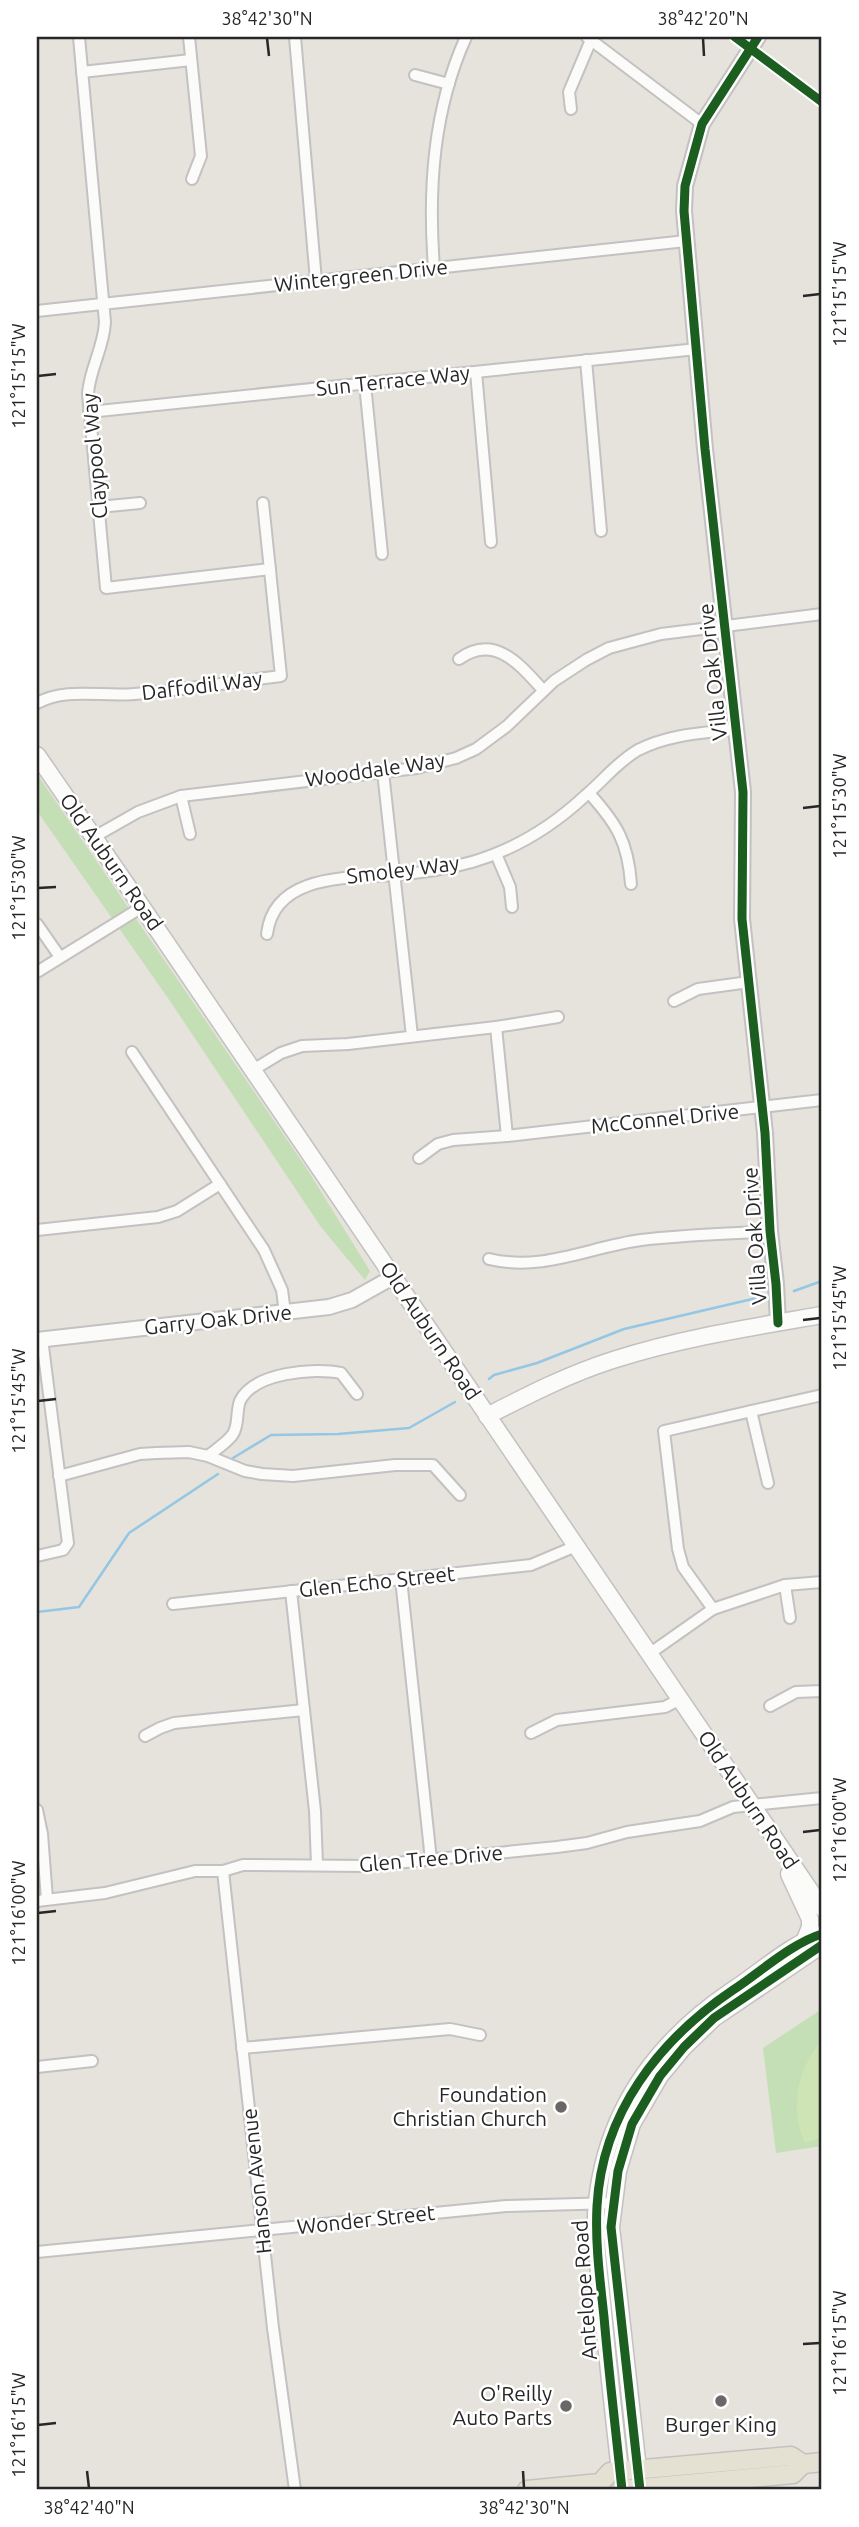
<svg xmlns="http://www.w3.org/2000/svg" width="859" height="2527" font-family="Ubuntu,sans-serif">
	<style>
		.green { fill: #c4dfb6 }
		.pitch { fill: #cee4b4 }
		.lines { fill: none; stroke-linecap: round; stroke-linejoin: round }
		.stream { stroke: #93c7e4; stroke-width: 2.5 }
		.minor-casing { stroke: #c3c1c1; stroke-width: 14 }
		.tertiary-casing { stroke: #c3c1c1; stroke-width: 18 }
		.secondary-casing { stroke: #c3c1c1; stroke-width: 19 }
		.primary-casing { stroke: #c3c1bf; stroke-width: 21 }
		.minor { stroke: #fbfbfa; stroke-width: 10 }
		.tertiary { stroke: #fbfbfa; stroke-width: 14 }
		.secondary { stroke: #fbfbfa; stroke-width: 16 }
		.primary { stroke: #e4e1d3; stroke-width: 18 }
		.cycleway-casing { stroke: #fff; stroke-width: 13 }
		.cycleway { stroke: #1b5e20; stroke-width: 9 }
		.ticks { fill: none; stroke: #272727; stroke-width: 2.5 }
		.poi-dot { fill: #6a6866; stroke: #fff; stroke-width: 2.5 }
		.labels { text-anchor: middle; stroke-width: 5; stroke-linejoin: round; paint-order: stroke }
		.street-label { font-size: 21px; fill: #272727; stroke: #fff }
		.poi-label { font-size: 21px; fill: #272727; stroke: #fff; text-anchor: end }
		.neatline { fill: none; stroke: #272727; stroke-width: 2.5 }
		.ticks-label { font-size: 18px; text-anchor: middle; fill: #272727 }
	</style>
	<rect width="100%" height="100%" fill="#e6e2dc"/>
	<g class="green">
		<path d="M37,774L307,1169L370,1271L365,1280L321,1227L170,1001L37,811Z"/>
		<path d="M822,2009V2146L776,2153L763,2048Z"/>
	</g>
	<path class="pitch" d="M822,2040V2137L805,2143C789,2107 797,2070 822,2040Z"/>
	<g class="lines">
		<g class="stream">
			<path d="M794,1291L822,1281"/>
			<path d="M489,1379L494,1375L537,1363L624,1329L761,1297"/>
			<path d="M233,1458L271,1435L338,1434L409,1428L455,1402"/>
			<path d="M37,1612L79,1607L129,1533L218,1474"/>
		</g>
		<defs>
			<g id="minor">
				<path d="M79,37L105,322C104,347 90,368 88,393L106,588L270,569"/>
				<path d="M189,37L201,156L192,179"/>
				<path d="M295,37L316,281"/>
				<path d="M587,37L702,124"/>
				<path d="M82,72L191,60"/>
				<path d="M415,75L449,84"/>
				<path d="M571,109L569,92L591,40"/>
				<path d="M434,268C428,189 433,110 466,37"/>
				<path d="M37,311L686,241"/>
				<path d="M586,360L601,531"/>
				<path d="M476,372L491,542"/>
				<path d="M365,384L382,554"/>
				<path d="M89,412L697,349"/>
				<path d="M99,507L140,503"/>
				<path d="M459,659C495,633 520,665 543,690"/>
				<path d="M37,703C67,687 101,697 134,694C183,690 232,682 281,676L263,503"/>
				<path d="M383,772L412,1036"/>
				<path d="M589,793C617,824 628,842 631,884"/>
				<path d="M181,796L190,834"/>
				<path d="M94,837L138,812L181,796L417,768L456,758L476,749L507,726L554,681L586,660L609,648L661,634L822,614"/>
				<path d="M496,854L510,887L512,907"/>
				<path d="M37,924L60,957"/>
				<path d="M267,934C274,874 348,878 393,875C420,873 447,869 472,862C516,849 553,826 586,795C604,780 617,762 638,750C669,734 703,733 736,729"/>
				<path d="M37,972L142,907"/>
				<path d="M674,1001L698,989L749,982"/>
				<path d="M496,1027L507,1136"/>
				<path d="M132,1052L264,1250L282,1290L285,1313"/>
				<path d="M253,1070L281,1053L302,1046L348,1044L496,1027L558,1017"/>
				<path d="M419,1158L438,1144L453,1140L507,1136L822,1100"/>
				<path d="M37,1230L158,1217L177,1211L220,1184"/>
				<path d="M489,1259C543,1272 589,1247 641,1240C684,1235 727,1234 770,1231"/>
				<path d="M751,1411L768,1483"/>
				<path d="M208,1456C215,1450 228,1442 233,1434C239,1425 236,1411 240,1401C253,1373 314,1367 341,1373L357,1394"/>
				<path d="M59,1476L140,1454L156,1453L189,1452L208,1456L245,1471L262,1474L293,1476L395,1465H433L460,1495"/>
				<path d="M37,1556L63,1550L68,1543L42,1339"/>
				<path d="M401,1579L431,1860"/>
				<path d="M785,1585L790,1618"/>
				<path d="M291,1591L315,1811L317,1865"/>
				<path d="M173,1604L531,1565L576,1546"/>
				<path d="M713,1609L683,1567L678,1549L664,1431L822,1395"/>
				<path d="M649,1654L713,1609L785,1585L822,1582"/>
				<path d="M770,1706L796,1692L822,1691"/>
				<path d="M531,1733L557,1720L665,1707L680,1699"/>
				<path d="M145,1736L160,1728L174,1723L304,1710"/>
				<path d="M37,1810L42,1834L47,1899"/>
				<path d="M223,1871L273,2328L295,2490"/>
				<path d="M37,1901L105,1893L195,1871H223L243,1865L366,1866L557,1847L587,1843L627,1832L700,1821L733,1807L822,1798"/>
				<path d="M242,2048L450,2029L480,2035"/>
				<path d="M37,2067L92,2061"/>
				<path d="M37,2252L506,2206L613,2203"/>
			</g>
			<g id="tertiary">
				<path d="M758,37L702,124L685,186L684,211L705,449L743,792L742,919L765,1133L770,1231L776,1284L778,1323"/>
				<path d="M37,1340L329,1307L352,1300L393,1277"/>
			</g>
			<g id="secondary">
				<path d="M37,755L142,907L822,1908"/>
				<path d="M487,1416C528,1395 569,1374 613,1360C681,1338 753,1327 822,1315"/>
				<path d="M789,1874L810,1919V1927L804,1942"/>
				<path d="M638,2469L611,2227L618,2171L632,2124L660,2076L684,2047L714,2018L822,1945"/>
				<path d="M620,2471C614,2418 608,2365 603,2312C600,2276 593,2238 597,2201C607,2109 657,2041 733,1990C759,1973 792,1943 822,1934"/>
			</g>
			<g id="primary">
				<path d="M527,2490L600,2483L610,2472L791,2456L803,2464L822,2462"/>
				<path d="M621,2490L793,2474L803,2464"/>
			</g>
		</defs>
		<use href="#minor" class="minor-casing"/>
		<use href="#tertiary" class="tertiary-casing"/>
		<use href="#secondary" class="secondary-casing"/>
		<use href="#primary" class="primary-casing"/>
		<use href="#minor" class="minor"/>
		<use href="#tertiary" class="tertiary"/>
		<use href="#secondary" class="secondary"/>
		<use href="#primary" class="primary"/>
		<defs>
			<g id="cycleway">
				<path d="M735,37L822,102"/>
				<path d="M758,37L702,124L685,186L684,211L705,449L743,792L742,919L765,1133L770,1231L776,1284L778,1323"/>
				<path d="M622,2490C616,2432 609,2375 604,2317C600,2280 595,2243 597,2206C602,2113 659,2040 733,1990C759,1973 792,1943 822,1934"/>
				<path d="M640,2490L611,2227L618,2171L632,2124L660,2076L684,2047L714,2018L822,1945"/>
			</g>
		</defs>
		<use href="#cycleway" class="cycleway-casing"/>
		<use href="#cycleway" class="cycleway"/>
	</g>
	<path class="ticks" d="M267,38L269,56M703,38L704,56M803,296L820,294M38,376L56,374M803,808L820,806M38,888L56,887M803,1320L820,1318M38,1401L56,1399M803,1832L820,1830M38,1913L56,1911M803,2344L820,2343M38,2425L56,2423M87,2471L89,2488M523,2471L524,2488"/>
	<g class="poi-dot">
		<circle cx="561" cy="2107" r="7"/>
		<circle cx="721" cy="2401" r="7"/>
		<circle cx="566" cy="2406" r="7"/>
	</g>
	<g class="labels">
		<g class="street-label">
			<text transform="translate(361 276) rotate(-6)" y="7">Wintergreen Drive</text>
			<text transform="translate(393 381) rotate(-6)" y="7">Sun Terrace Way</text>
			<text transform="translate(95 456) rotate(-95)" y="7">Claypool Way</text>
			<text transform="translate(713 672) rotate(-96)" y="7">Villa Oak Drive</text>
			<text transform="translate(202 686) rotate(-7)" y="7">Daffodil Way</text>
			<text transform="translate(375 770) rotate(-8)" y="7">Wooddale Way</text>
			<text transform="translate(111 862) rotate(55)" y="7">Old Auburn Road</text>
			<text transform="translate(403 870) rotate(-7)" y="7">Smoley Way</text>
			<text transform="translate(665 1119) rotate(-6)" y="7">McConnel Drive</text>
			<text transform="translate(755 1236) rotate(-94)" y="7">Villa Oak Drive</text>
			<text transform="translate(218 1320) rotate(-6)" y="7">Garry Oak Drive</text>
			<text transform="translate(430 1331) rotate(56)" y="7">Old Auburn Road</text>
			<text transform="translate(377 1582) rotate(-6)" y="7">Glen Echo Street</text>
			<text transform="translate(748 1800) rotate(56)" y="7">Old Auburn Road</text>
			<text transform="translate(431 1859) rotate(-5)" y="7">Glen Tree Drive</text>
			<text transform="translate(257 2181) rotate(-96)" y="7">Hanson Avenue</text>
			<text transform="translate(366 2220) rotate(-6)" y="7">Wonder Street</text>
			<text transform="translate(585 2290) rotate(-94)" y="7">Antelope Road</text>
		</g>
		<g class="poi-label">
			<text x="547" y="2102">Foundation<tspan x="547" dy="24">Christian Church</tspan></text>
			<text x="552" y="2401">O'Reilly<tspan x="552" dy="24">Auto Parts</tspan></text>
			<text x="721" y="2432" text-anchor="middle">Burger King</text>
		</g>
	</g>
	<rect width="859" height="2527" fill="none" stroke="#ffffff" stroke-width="77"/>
	<rect x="38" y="38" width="782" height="2450" class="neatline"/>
	<g class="ticks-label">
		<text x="267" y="25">38°42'30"N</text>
		<text x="703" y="25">38°42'20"N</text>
		<text transform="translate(840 294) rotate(-90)" y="6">121°15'15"W</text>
		<text transform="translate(19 376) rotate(-90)" y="6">121°15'15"W</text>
		<text transform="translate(840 806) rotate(-90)" y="6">121°15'30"W</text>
		<text transform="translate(19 888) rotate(-90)" y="6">121°15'30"W</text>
		<text transform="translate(840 1318) rotate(-90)" y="6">121°15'45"W</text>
		<text transform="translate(19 1401) rotate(-90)" y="6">121°15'45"W</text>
		<text transform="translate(840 1830) rotate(-90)" y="6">121°16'00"W</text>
		<text transform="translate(19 1913) rotate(-90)" y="6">121°16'00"W</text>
		<text transform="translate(840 2343) rotate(-90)" y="6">121°16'15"W</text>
		<text transform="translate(19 2425) rotate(-90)" y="6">121°16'15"W</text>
		<text x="89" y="2514">38°42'40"N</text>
		<text x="524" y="2514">38°42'30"N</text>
	</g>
</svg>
